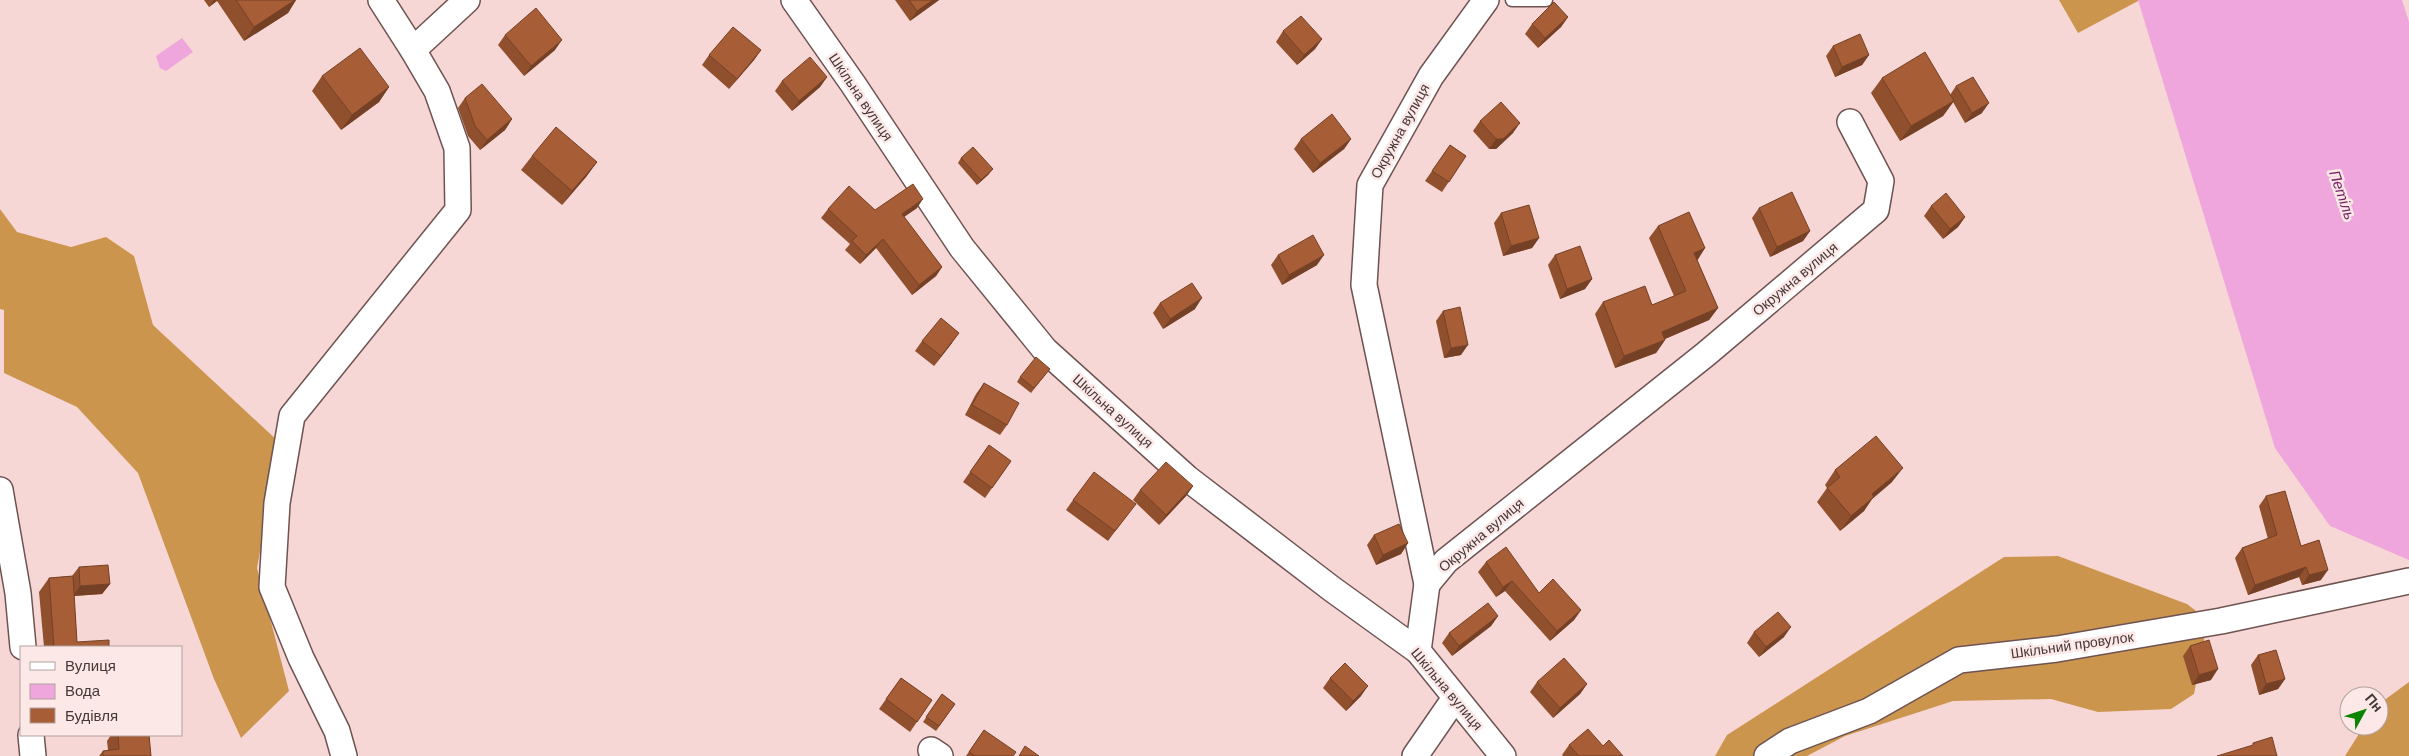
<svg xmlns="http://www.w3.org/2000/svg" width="2409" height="756" font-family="'DM Sans',sans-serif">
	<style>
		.forest { fill: #cc954e }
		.water { fill: #efa6dc }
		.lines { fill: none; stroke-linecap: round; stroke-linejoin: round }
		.lane-casing { stroke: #6e5351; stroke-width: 15 }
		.street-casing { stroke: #6e5351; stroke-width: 28 }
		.lane { stroke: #fff; stroke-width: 12 }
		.street { stroke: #fff; stroke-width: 25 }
		.wall { fill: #90502e }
		.shaded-wall { fill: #754126 }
		.building { fill: #a75d36; stroke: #754126 }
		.labels { text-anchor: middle; stroke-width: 5; stroke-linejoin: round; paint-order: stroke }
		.street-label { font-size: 14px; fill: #443837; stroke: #fce8e6 }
		.water-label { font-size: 15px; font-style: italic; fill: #742265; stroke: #fce8e6 }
	</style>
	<rect width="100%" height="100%" fill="#f7d7d5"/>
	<g class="forest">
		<path d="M2059,0H2138V1L2078,33Z"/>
		<path d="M0,209L17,232L71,247L106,237L134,256L153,325L280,443L257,568L289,691L241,738L214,679L138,473L77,407L4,373V310L0,309Z"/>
		<path d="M2058,556L2187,604L2205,618L2204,643L2194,694L2171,709L2098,712L2051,699L1953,701L1845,736L1807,756H1715L1727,735L2004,557Z"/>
		<path d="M2409,682V756H2345L2364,726H2379V704Z"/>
	</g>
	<g class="water">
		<path d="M2138,0H2402L2409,22V560L2330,526L2275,448Z"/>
		<path d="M182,38L193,52L166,71L160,68L156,56Z"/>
	</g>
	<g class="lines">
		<defs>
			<path id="lane" d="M1512,0H1546"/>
			<g id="street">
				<path d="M381,0L413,50L467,0"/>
				<path d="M794,0L853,84L962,248L1045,350L1187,478L1332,589L1418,651L1503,756"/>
				<path d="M1486,0L1431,76L1370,185L1364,285L1427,584L1446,561L1706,354L1876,210L1881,181L1850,122"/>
				<path d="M0,490L18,593L23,647"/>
				<path d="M1418,651L1427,584"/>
				<path d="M31,735L33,756"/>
				<path d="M931,750L940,756"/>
				<path d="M344,756L337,731L301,658L272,587L277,503L292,416L458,210L457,148L437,91L413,50"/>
				<path d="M1415,756L1455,698"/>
				<path d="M1767,756L1790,741L1869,711L1959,660L2057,649L2221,621L2409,581"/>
			</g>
		</defs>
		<use href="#lane" class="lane-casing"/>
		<use href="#street" class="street-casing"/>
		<use href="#lane" class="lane"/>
		<use href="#street" class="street"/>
	</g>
	<g class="wall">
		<path d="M204,0H296L288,13L244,41L217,1L209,7Z"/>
		<path d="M895,0H939L910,21Z"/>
		<path d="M1568,17L1561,27L1538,48L1525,34L1532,24Z"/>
		<path d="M1283,31L1322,39L1315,49L1297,65L1276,42Z"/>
		<path d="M505,35L555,50L524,76L498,45Z"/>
		<path d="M1833,46L1869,55L1862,65L1835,77L1826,56Z"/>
		<path d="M761,50L754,60L729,89L702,65L709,55Z"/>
		<path d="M322,76L389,87L379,102L341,130L312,91Z"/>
		<path d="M827,77L820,87L792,111L775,91L782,81Z"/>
		<path d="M1882,78L1950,95L1956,86L1982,113L1965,123L1953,102L1943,116L1900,141L1871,93Z"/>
		<path d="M465,98L512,119L505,130L480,150L468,136L458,108Z"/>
		<path d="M1480,121L1513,133L1496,149H1489L1473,131Z"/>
		<path d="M1301,139H1351L1344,149L1313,173L1294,149Z"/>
		<path d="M1450,145L1466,156L1442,192L1425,181Z"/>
		<path d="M532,156L597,162L586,177L562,205L521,170Z"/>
		<path d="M961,158L989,174L977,185L958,163Z"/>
		<path d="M1931,206L1965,217L1958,227L1943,239L1924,216Z"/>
		<path d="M917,208L904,217L942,267L936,276L912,295L876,248L860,264L845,250L850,244L821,218L828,209L875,210Z"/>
		<path d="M1759,208L1810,231L1803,241L1770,257L1752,218Z"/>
		<path d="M1501,213L1539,238L1532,248L1503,256L1494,223Z"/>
		<path d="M1658,226L1705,248L1697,260L1718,308L1709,320L1665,339V340L1656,353L1615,368L1595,314L1603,302L1652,305L1674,296L1649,238Z"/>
		<path d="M1278,255L1317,265L1282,285L1271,265Z"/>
		<path d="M1555,255L1592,279L1585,289L1560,299L1548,265Z"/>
		<path d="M1160,303L1195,309L1163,329L1153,313Z"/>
		<path d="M1443,311L1461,355L1444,358L1436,321Z"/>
		<path d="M922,341L952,343L934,366L915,351Z"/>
		<path d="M1046,374L1031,393L1017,382L1020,377Z"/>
		<path d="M984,383L1007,425L1000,435L965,415L976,394Z"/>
		<path d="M989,445L1011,461L985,498L963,482Z"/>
		<path d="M1835,470L1892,482L1872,499L1864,511L1840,531L1817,502L1827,488L1825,485Z"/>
		<path d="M1193,486L1186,496L1159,525L1133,500L1140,490Z"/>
		<path d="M2266,496L2301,546L2321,580L2302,585L2299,577L2248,595L2235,558L2242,548L2268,539L2259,506Z"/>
		<path d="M1073,500L1128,514L1108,541L1066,510Z"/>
		<path d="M1374,535L1408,543L1401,554L1376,565L1367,545Z"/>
		<path d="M1486,562L1539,593L1581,610L1574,620L1550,641L1505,591L1496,597L1478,572Z"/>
		<path d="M79,567L110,584L102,594L74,596L77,642L109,647H44L39,592L49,578L72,576Z"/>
		<path d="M1498,616L1491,626L1452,656L1442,643L1449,633Z"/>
		<path d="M1754,632L1784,637L1759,657L1747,643Z"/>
		<path d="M2190,646L2211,680L2192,685L2183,656Z"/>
		<path d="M2258,655L2285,679L2278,689L2259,695L2251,665Z"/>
		<path d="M901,678L932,700L910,732L879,709Z"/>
		<path d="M1330,678L1361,696L1346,711L1323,688Z"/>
		<path d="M1537,682L1587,684L1580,694L1553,718L1530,692Z"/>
		<path d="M942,694L955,704L936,731L923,722Z"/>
		<path d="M984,730L1013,756H966Z"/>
		<path d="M111,735H149L151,756H99L103,751L108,750L107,741Z"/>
		<path d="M1569,745L1603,746L1623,756H1563L1562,755Z"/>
	</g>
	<g class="shaded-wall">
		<path d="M214,0H218L209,7Z"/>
		<path d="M295,0H296L288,13L244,41L254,27Z"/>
		<path d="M933,0H939L910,21L917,11Z"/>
		<path d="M1568,17L1561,27L1538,48L1545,38Z"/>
		<path d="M1322,39L1315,49L1297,65L1304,55Z"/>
		<path d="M562,40L555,50L524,76L531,66Z"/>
		<path d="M761,50L754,60L729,89L737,79Z"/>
		<path d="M1869,55L1862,65L1835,77L1842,67Z"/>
		<path d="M827,77L820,87L792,111L799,101Z"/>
		<path d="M389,87L379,102L341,130L352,115Z"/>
		<path d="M1954,101L1943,116L1900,141L1911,126Z"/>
		<path d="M1989,103L1982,113L1965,123L1972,113Z"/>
		<path d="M512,119L505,130L480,150L487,140Z"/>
		<path d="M1520,123L1513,133L1496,149H1489L1496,139Z"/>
		<path d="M1351,139L1344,149L1313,173L1320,163Z"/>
		<path d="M597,162L586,177L562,205L572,191Z"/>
		<path d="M993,169L989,174L977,185L981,180Z"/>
		<path d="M923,199L917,208L895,223L902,214Z"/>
		<path d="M1965,217L1958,227L1943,239L1950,229Z"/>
		<path d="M1810,231L1803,241L1770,257L1777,247Z"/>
		<path d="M1539,238L1532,248L1503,256L1511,246Z"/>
		<path d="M883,239L876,248L860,264L866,255Z"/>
		<path d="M1705,248L1697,261L1694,253Z"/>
		<path d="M1324,255L1317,265L1282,285L1289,275Z"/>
		<path d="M942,267L936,276L912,295L919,285Z"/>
		<path d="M1592,279L1585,289L1560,299L1567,289Z"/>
		<path d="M1202,298L1195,309L1163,329L1170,319Z"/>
		<path d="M1718,308L1709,320L1653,344L1662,332Z"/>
		<path d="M959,333L952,343L934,366L941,356Z"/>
		<path d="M1665,340L1656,353L1615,368L1624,356Z"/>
		<path d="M1468,345L1461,355L1444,358L1451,348Z"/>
		<path d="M1903,468L1892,482L1872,499L1864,511L1840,531L1851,516L1872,494Z"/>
		<path d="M1193,486L1186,496L1159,525L1166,515Z"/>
		<path d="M1408,543L1401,554L1376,565L1383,555Z"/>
		<path d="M2306,567L2299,577L2248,595L2255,585Z"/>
		<path d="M2328,570L2321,580L2302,585L2309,575Z"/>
		<path d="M1512,581L1505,591L1496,597L1503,587Z"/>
		<path d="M110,584L102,594L73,596L80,586Z"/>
		<path d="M1581,610L1574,620L1550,641L1557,631Z"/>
		<path d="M1498,616L1491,626L1452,656L1459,646Z"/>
		<path d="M1791,627L1784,637L1759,657L1766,647Z"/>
		<path d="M2218,669L2211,680L2192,685L2199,675Z"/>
		<path d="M2285,679L2278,689L2259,695L2266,684Z"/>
		<path d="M1587,684L1580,694L1553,718L1560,708Z"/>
		<path d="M1368,686L1361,696L1346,711L1353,701Z"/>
	</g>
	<g class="building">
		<path d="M236,0H295L254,27Z"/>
		<path d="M909,0H933L917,11Z"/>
		<path d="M1554,2L1568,17L1545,38L1532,24Z"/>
		<path d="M536,8L562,40L531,66L505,35Z"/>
		<path d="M1301,16L1322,39L1304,55L1283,31Z"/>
		<path d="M733,27L761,50L737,79L709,55Z"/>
		<path d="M1860,34L1869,55L1842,67L1833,46Z"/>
		<path d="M360,48L389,87L352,115L322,76Z"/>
		<path d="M1925,52L1954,101L1911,126L1882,78Z"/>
		<path d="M810,57L827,77L799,101L782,81Z"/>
		<path d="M1973,77L1989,103L1972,113L1956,86Z"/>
		<path d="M482,84L512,119L487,140L475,126L465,98Z"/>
		<path d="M1501,102L1520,123L1503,139H1496L1480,121Z"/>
		<path d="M1332,114L1351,139L1320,163L1301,139Z"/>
		<path d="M556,127L597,162L572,191L532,156Z"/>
		<path d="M1450,145L1466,156L1449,182L1432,171Z"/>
		<path d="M973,147L993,169L981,180L961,158Z"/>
		<path d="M913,184L923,199L902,214L942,267L919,285L883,239L866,255L852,241L857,236L828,209L849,186L875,210Z"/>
		<path d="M1792,192L1810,231L1777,247L1759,208Z"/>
		<path d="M1946,193L1965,217L1950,229L1931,206Z"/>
		<path d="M1529,205L1539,238L1511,246L1501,213Z"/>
		<path d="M1689,212L1705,248L1694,253L1718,308L1662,332L1665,340L1624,356L1603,302L1645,286L1652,305L1686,291L1658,226Z"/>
		<path d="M1313,235L1324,255L1289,275L1278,255Z"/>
		<path d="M1580,246L1592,279L1567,289L1555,255Z"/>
		<path d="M1192,283L1202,298L1170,319L1160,303Z"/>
		<path d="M1460,307L1468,345L1451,348L1443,311Z"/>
		<path d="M941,318L959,333L941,356L922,341Z"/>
		<path d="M1036,357L1050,369L1034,388L1020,377Z"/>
		<path d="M984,383L1019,403L1007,425L972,405Z"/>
		<path d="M1876,436L1903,468L1872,494L1874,497L1851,516L1827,488L1840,477L1835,470Z"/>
		<path d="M989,445L1011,461L992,488L970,472Z"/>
		<path d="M1166,462L1193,486L1166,515L1140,490Z"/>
		<path d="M1094,472L1136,504L1115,531L1073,500Z"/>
		<path d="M2285,491L2301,546L2319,540L2328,570L2309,575L2306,567L2255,585L2242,548L2277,535L2266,496Z"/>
		<path d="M1399,524L1408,543L1383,555L1374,535Z"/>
		<path d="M1506,547L1539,593L1553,579L1581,610L1557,631L1512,581L1503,587L1486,562Z"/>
		<path d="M108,565L110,584L80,586L79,567Z"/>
		<path d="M73,576L77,642L109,640V647H54L49,578Z"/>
		<path d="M1488,603L1498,616L1459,646L1449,633Z"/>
		<path d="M1778,612L1791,627L1766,647L1754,632Z"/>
		<path d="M2209,640L2218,669L2199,675L2190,646Z"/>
		<path d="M2276,650L2285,679L2266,684L2258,655Z"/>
		<path d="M1564,658L1587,684L1560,708L1537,682Z"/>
		<path d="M1345,663L1368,686L1353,701L1330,678Z"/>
		<path d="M901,678L932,700L917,722L886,699Z"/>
		<path d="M942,694L955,704L939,726L926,717Z"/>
		<path d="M1588,729L1603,746L1609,740L1623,756H1579L1569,745Z"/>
		<path d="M984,730L1016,752L1013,756H975L969,752Z"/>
		<path d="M118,735H149L151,756H103V751L119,749Z"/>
		<path d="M2272,737L2277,756H2217L2253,745V743Z"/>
		<path d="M1025,746L1039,756H1019Z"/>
	</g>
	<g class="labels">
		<g class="street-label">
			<text transform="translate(861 97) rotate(56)" y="5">Шкільна вулиця</text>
			<text transform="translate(1400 131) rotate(-61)" y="5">Окружна вулиця</text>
			<text transform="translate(1795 279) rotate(-40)" y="5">Окружна вулиця</text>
			<text transform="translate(1113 411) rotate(42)" y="5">Шкільна вулиця</text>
			<text transform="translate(1481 535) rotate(-40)" y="5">Окружна вулиця</text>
			<text transform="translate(2072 645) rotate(-8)" y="5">Шкільний провулок</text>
			<text transform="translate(1447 689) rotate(50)" y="5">Шкільна вулиця</text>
		</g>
		<g class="water-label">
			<text transform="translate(2342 195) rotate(71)" y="5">Петіль</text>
		</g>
	</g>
	<rect x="20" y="646" width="162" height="90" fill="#fce8e6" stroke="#b2a2a0"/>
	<rect x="30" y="662" width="25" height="8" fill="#ffffff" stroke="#b2a2a0"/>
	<text x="65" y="671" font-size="15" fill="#443837">Вулиця</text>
	<rect x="30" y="684" width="25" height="15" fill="#efa6dc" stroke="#b2a2a0"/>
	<text x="65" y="696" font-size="15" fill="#443837">Вода</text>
	<rect x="30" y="708" width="25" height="15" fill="#a75d36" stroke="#b2a2a0"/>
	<text x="65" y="721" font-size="15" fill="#443837">Будівля</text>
	<g transform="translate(2364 711) rotate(50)"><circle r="24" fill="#fce8e6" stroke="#b2a2a0"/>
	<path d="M0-4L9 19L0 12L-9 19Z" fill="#098400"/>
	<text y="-8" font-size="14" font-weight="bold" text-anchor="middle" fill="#443837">Пн</text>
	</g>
</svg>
